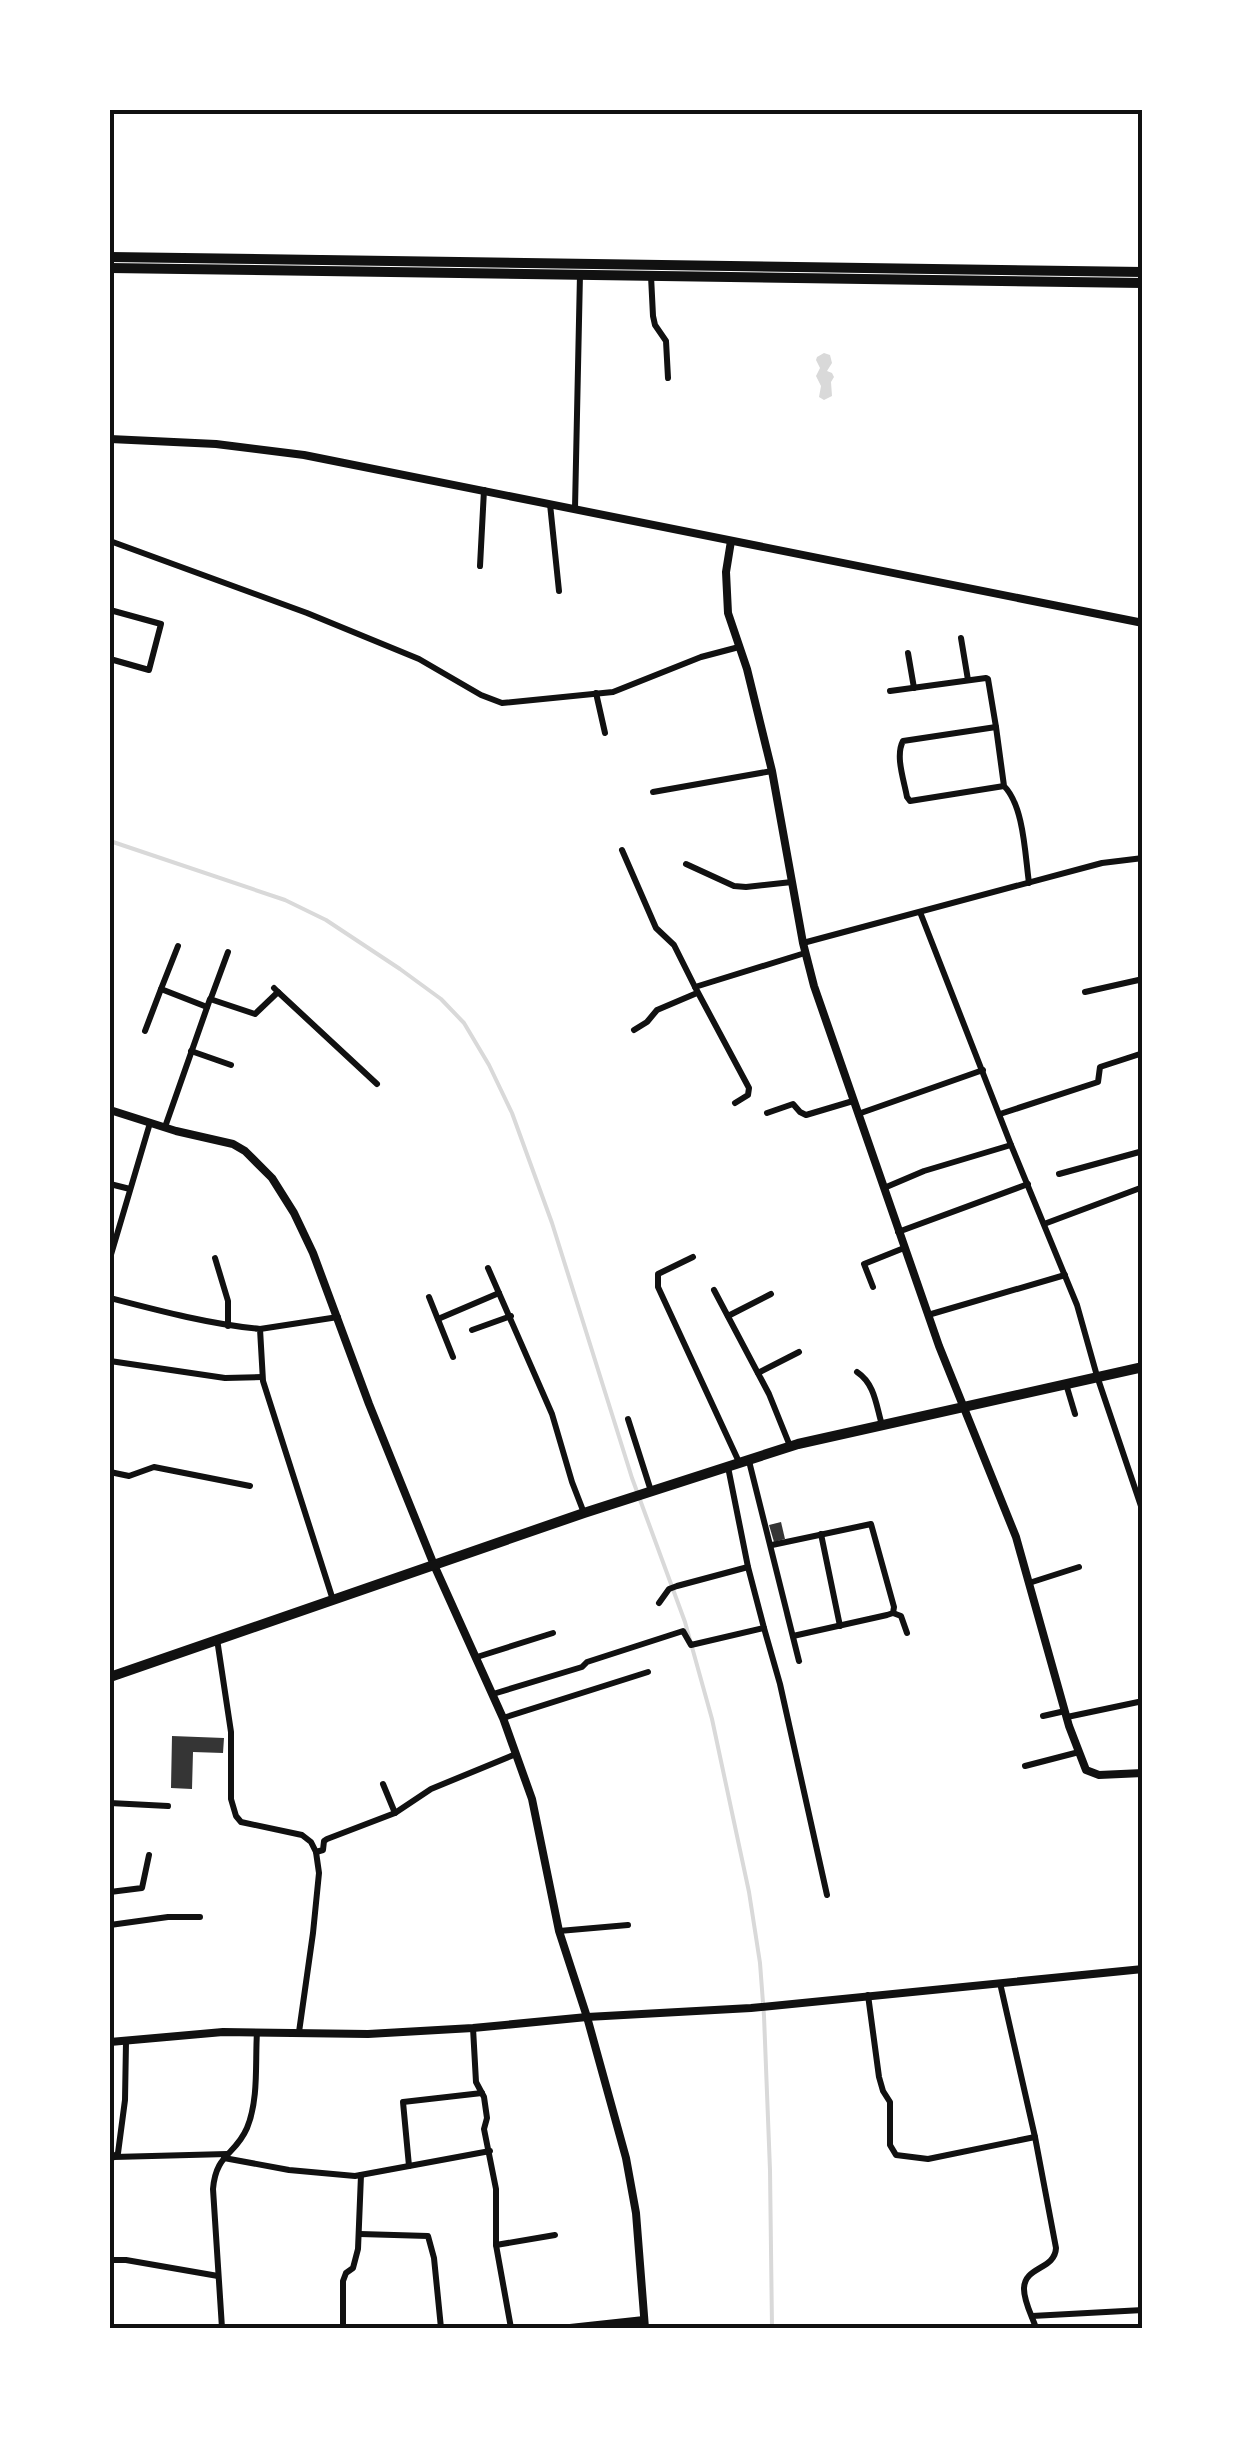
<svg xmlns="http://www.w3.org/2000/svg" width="1253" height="2438" font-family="'Times New Roman',serif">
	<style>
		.water { fill: #d9d9d9 }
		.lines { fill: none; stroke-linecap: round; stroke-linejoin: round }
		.stream { stroke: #d9d9d9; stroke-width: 4 }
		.building { fill: #353535 }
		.minor { stroke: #111; stroke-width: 6 }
		.tertiary { stroke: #111; stroke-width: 8 }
		.primary { stroke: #111; stroke-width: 10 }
		.neatline { fill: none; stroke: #111; stroke-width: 4 }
	</style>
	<rect width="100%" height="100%" fill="#fff"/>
	<path class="water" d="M824,353L830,355L832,363L827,371L832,373L834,377L831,382L832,396L824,400L819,397L821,386L816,376L820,368L816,360L817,357Z"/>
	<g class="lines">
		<path class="stream" d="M110,841L285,900L326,920L400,969L441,999L464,1023L489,1065L512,1113L552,1223L632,1478L685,1622L712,1719L749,1892L760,1963L764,2016L770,2170L772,2328"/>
	</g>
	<g class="building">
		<path d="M781,1522L785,1539L774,1542L769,1525Z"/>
		<path d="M172,1736L224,1738L223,1753L193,1752L192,1789L171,1788Z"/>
	</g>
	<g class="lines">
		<g class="minor">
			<path d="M651,276L653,316L655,325L666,341L668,378"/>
			<path d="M550,504L559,591"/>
			<path d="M575,508L580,274"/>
			<path d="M110,541L307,613L419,659L481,695L502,703L613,692L701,657L739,647"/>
			<path d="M480,566L484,490"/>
			<path d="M110,610L161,624L149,670L110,659"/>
			<path d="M961,638L968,680"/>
			<path d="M908,653L914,688"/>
			<path d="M890,691L986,678L988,679L996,727"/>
			<path d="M596,693L605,733"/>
			<path d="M1004,786L996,727L903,741C895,756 904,780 907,797L910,801L1004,786C1024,806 1025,855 1029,883"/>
			<path d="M653,792L772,771"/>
			<path d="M622,850L656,928L674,945L695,987L805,953"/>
			<path d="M686,864L734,886L746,887L792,882"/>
			<path d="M920,912L1011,1145L1077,1305L1097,1376L1143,1512"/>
			<path d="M803,943L1102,863L1143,858"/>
			<path d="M178,946L161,989L207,1007"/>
			<path d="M695,987L749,1088L748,1095L735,1103"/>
			<path d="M278,992L377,1084"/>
			<path d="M1085,992L1143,979"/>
			<path d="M211,998L228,952"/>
			<path d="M634,1030L647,1022L657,1010L697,993"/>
			<path d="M145,1031L161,989"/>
			<path d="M191,1051L231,1065"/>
			<path d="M767,1113L793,1104L800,1112L806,1115L853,1101"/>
			<path d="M858,1114L983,1070"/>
			<path d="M1000,1114L1098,1082L1100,1067L1143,1053"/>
			<path d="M165,1127L210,999L255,1014L278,992L274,988"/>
			<path d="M1059,1174L1143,1151"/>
			<path d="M110,1184L130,1189"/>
			<path d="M884,1188L924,1171L1011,1145"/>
			<path d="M1044,1224L1143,1187"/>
			<path d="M898,1232L1028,1184"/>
			<path d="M693,1257L658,1274V1287L739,1462"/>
			<path d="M110,1258L150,1123"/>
			<path d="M215,1258L228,1301V1326"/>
			<path d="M488,1268L552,1414L572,1482L584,1513"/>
			<path d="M873,1287L864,1264L904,1248"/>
			<path d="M714,1290L769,1394L790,1446"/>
			<path d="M429,1297L453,1357"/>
			<path d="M110,1298C160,1311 209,1324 260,1329L263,1381L333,1600"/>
			<path d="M928,1315L1065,1275"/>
			<path d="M728,1316L771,1294"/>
			<path d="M438,1319L499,1293"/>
			<path d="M260,1329L338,1317"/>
			<path d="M472,1330L511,1316"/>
			<path d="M110,1361L225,1378L262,1377"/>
			<path d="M857,1372C875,1384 876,1405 882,1425"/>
			<path d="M758,1373L799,1352"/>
			<path d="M1066,1384L1075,1414"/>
			<path d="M628,1419L651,1491"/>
			<path d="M749,1461L799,1661"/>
			<path d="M110,1472L129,1476L154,1467L250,1486"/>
			<path d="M821,1534L840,1626"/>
			<path d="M772,1545L871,1524L894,1607L893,1613L887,1615L793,1636"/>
			<path d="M1029,1583L1079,1567"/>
			<path d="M659,1603L669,1589L677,1586L748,1567"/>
			<path d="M893,1613L901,1616L907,1633"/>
			<path d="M764,1628L780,1684L827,1895"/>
			<path d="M217,1639L231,1732V1799L236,1816L241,1822L302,1835L311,1842L316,1852L319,1873L313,1933L299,2032"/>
			<path d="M477,1657L553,1633"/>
			<path d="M493,1694L582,1667L587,1662L683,1631L691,1645L764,1628L748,1567L728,1467"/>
			<path d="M1043,1716L1065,1711"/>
			<path d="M1067,1717L1143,1701"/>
			<path d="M503,1718L648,1672"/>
			<path d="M1025,1766L1079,1752"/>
			<path d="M383,1784L395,1813"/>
			<path d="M110,1803L168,1806"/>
			<path d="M1142,1824H1143"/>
			<path d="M316,1852L323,1850L324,1841L327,1839L395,1813L431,1789L516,1754"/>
			<path d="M110,1892L142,1888L149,1855"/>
			<path d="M110,1925L168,1917H200"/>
			<path d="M559,1931L628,1925"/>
			<path d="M1000,1983L1035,2137L1056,2248C1055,2270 1024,2266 1024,2289C1024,2302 1032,2316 1036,2328"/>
			<path d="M868,1995L879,2077L883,2091L890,2102V2145L896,2155L928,2159L1035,2137"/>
			<path d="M473,2028L476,2082L484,2097L487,2118L484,2129L496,2189V2245L511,2328"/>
			<path d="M114,2157L227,2154"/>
			<path d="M224,2158L289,2170L355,2176L490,2151"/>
			<path d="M110,2160L118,2153L125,2100L126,2042"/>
			<path d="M409,2166L403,2102L482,2093"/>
			<path d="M360,2234L428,2236L434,2258L441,2328"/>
			<path d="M496,2245L555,2235"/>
			<path d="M110,2260H126L218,2276"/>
			<path d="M1032,2316L1143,2310"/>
			<path d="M222,2328L213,2189C216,2153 235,2156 247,2128C259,2099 255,2062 257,2032"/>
			<path d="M343,2328V2281L346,2273L353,2268L358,2249L361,2175"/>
		</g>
		<g class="tertiary">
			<path d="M110,439L216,444L304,455L1143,623"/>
			<path d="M731,541L726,572L728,613L747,669L772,771L803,943L814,986L939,1346L1016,1537L1069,1726L1086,1770L1099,1775L1143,1773"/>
			<path d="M110,1110L176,1131L233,1144L245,1151L272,1178L294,1213L313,1253L369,1404L434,1565L503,1718L532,1799L559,1931L587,2017L626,2158L636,2213L645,2328"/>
			<path d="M110,2042L223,2032L368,2034L473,2028L587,2017L751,2008L1143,1969"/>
			<path d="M570,2328L644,2320"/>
		</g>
		<g class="primary">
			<path d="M110,257L1143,272"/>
			<path d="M110,268L1143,283"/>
			<path d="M110,1677L584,1513L798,1444L1143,1367"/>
		</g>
	</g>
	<rect width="1253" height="2438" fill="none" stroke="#ffffff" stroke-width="225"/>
	<rect x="112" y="112" width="1028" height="2214" class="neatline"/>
</svg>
